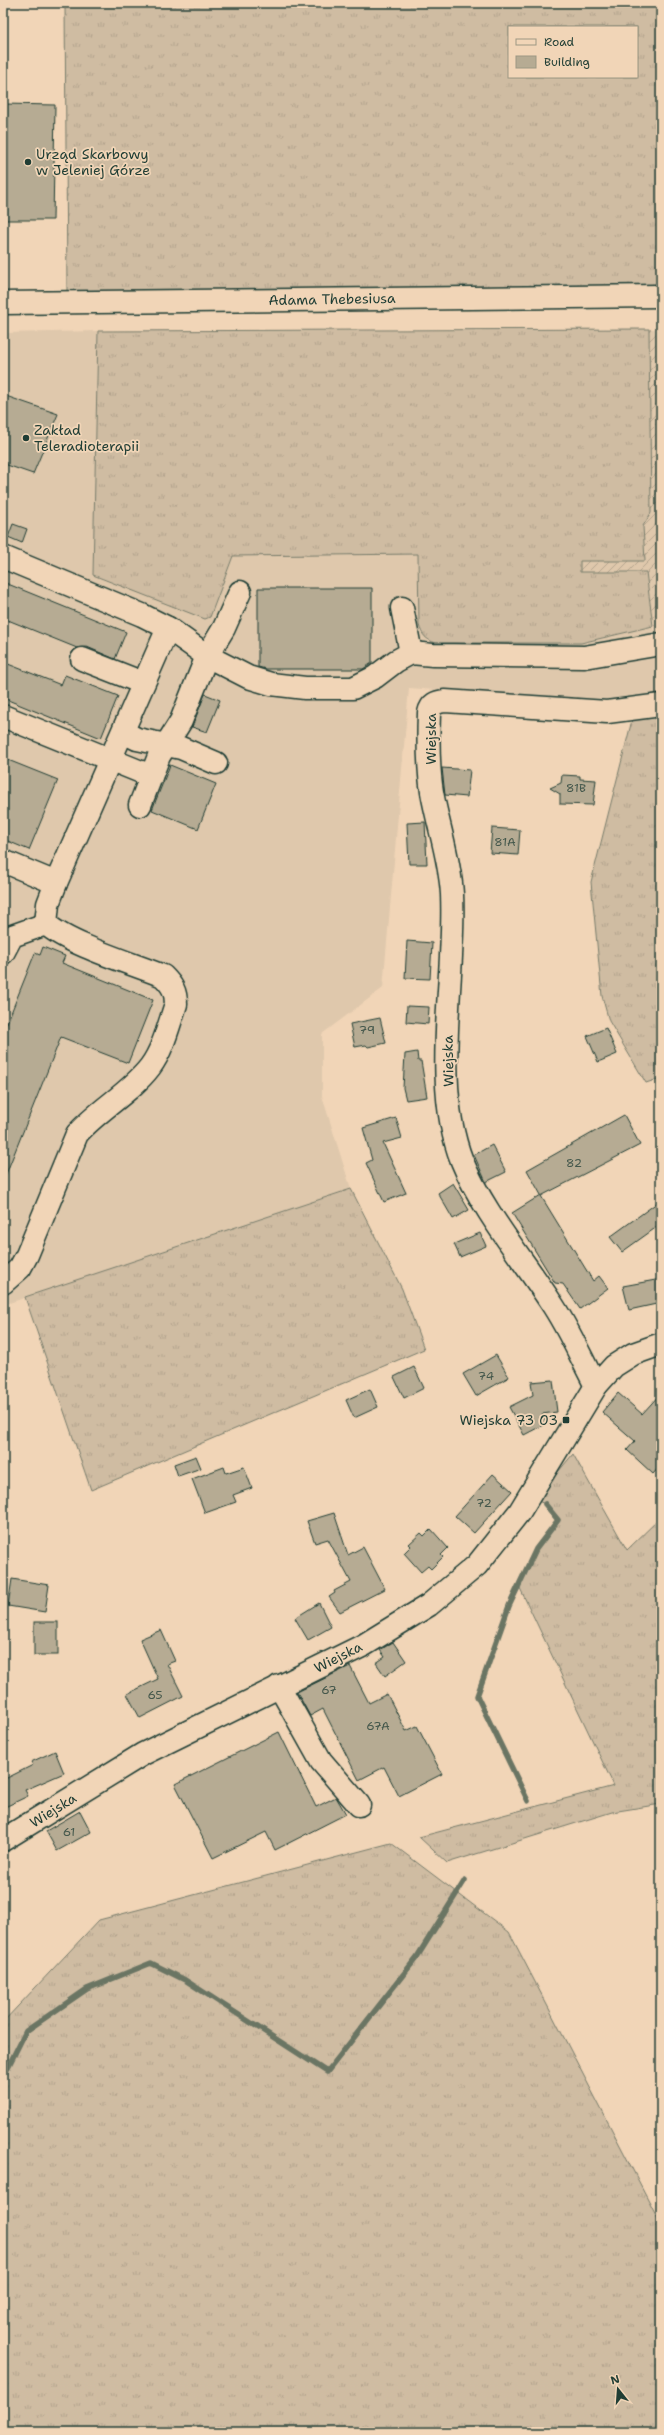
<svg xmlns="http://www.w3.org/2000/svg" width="664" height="2435" font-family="'Shantell Sans',sans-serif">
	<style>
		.built { fill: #dfc8ac }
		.industrial { fill: url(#industrial-furrows) }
		.grass { fill: url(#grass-tufts); stroke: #777c6b; fill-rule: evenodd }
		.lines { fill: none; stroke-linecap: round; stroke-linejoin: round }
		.stream { stroke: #6b7463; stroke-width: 5.5 }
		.building { fill: #b6ab93; stroke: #1f3d34 }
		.minor-casing { stroke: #1f3d34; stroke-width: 25 }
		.minor { stroke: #f1d5b7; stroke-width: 22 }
		.poi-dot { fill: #1f3d34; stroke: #f1d5b7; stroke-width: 1.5 }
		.labels { text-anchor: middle; stroke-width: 3.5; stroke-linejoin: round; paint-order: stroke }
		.number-label { font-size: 12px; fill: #45584c }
		.poi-label { font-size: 14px; fill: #1f3d34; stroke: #f1d5b7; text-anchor: start }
		.street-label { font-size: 14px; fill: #1f3d34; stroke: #f1d5b7 }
	</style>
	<defs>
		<pattern id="industrial-furrows" width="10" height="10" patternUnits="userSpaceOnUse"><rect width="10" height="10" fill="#dfc8ac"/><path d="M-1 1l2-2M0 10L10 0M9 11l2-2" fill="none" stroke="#b4a48d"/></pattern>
		<pattern id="grass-tufts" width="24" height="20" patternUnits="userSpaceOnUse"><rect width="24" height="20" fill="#cfbca2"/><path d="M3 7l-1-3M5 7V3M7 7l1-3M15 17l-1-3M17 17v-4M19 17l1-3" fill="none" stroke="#b1a28c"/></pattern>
	</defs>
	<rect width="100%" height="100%" fill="#f1d5b7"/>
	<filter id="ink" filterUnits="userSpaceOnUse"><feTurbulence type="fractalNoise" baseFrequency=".025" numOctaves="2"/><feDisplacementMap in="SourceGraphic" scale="8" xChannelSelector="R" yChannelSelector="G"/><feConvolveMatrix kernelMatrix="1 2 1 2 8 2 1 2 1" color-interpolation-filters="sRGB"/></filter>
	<g filter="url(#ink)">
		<path class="built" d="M98,331L93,575L210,616L233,556L418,554L419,625L428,641L436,643H581L653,626L661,677V696L618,704L409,688L383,988L322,1034V1096L351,1189L3,1305V333Z"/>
		<path class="industrial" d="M649,329H661V677L646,572H580L579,561H645L643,526L651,513Z"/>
		<g class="grass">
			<path d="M65,3H661V286L67,291ZM509,27H637V77H509Z"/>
			<path d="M649,329L651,513L643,526L645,561H580V572H646L653,626L581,643H436C426,640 422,635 419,625L418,554L233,556L210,617L205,619L93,575L98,331Z"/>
			<path d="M661,715V1078L646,1083L609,1021L602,996L591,882L632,720Z"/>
			<path d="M351,1189L402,1289L424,1349L91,1490L25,1297Z"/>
			<path d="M573,1454L627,1550L661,1517V1804L612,1812L447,1863L419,1837L614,1786L519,1586L536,1549L558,1520L545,1504L538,1501L548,1484Z"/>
			<path d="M391,1843L509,1932L661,2224V2432H3V2022L99,1920Z"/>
		</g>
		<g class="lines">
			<g class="stream">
				<path d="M528,1801L477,1696L509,1606L536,1549L558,1520L545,1504"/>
				<path d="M3,2077L26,2031L87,1989L151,1963L185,1980L327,2072L417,1957L465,1880"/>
			</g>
		</g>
		<g class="building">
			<path d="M3,104L55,105L53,220H3Z"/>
			<path d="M3,395L58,414L33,474L7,465L3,460Z"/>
			<path d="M13,524L27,529L22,543L8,537Z"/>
			<path d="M3,582L126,632L115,659L87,647L77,648L3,618Z"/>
			<path d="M258,588H372V663L363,669H266L258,667Z"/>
			<path d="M3,662L61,685L65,675L118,696L101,738L3,698Z"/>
			<path d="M205,694L220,700L207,732L192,727Z"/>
			<path d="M3,758L58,780L29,850L3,839Z"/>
			<path d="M170,765L216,784L198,829L152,810Z"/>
			<path d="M442,768L470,770L467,797L445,795Z"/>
			<path d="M562,775L580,776V779L596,780L593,805L560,804V794L550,788L561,783Z"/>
			<path d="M425,822L427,864H409L407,823Z"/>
			<path d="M492,828L520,830L518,855L490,853Z"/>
			<path d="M407,941L432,943L430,979L405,978Z"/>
			<path d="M43,947L65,956L62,963L153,1000L128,1063L61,1037L4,1179L3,1033L35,953L40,955Z"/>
			<path d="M407,1006L429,1007L428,1024L406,1022Z"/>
			<path d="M380,1018L386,1043L368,1047L366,1045L355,1047L350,1024Z"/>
			<path d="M606,1028L617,1054L598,1062L587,1036Z"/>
			<path d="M417,1052L418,1061H421L427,1097L406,1100L403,1088L405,1054Z"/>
			<path d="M624,1115L640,1145L541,1196L593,1281L599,1276L608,1288L580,1309L563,1284L555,1283L512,1213L541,1195L527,1170Z"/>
			<path d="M396,1118L402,1138L383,1143L406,1193L384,1202L366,1163L372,1160L363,1128Z"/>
			<path d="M492,1145L506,1172L486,1182L474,1155Z"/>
			<path d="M453,1183L469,1210L453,1219L438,1193Z"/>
			<path d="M661,1200V1224L622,1252L610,1237Z"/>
			<path d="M480,1233L486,1246L460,1257L454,1244Z"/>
			<path d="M661,1279V1303L629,1310L623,1286Z"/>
			<path d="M496,1355L509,1377L476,1396L463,1374Z"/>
			<path d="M414,1367L424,1388L404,1398L394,1377Z"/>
			<path d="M553,1380L557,1412L542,1414L547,1423L524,1435L509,1407L533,1395L531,1382Z"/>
			<path d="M370,1389L378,1407L354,1418L346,1400Z"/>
			<path d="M618,1393L642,1414L661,1393V1465L653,1474L627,1450L635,1441L602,1412Z"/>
			<path d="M196,1456L201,1468L178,1476L174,1464Z"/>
			<path d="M224,1467L226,1473L244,1467L252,1488L233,1495L236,1502L205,1513L192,1479Z"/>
			<path d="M493,1474L512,1491L474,1533L455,1516Z"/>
			<path d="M334,1513L348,1555L363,1547L385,1589L340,1612L329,1597L335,1593L334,1591L351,1582L328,1539L315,1543L307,1521Z"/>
			<path d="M431,1529L448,1548L441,1555L443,1557L431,1569L428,1566L421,1572L404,1553L411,1546L409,1544L421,1533L424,1536Z"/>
			<path d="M12,1579L49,1585L45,1612L8,1606Z"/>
			<path d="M319,1603L331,1627L308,1640L295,1618Z"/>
			<rect x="34" y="1622" width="24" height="33"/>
			<path d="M161,1630L175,1661L167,1664L183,1696L140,1718L127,1694L158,1679L140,1639Z"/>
			<path d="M393,1642L406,1661L385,1676L376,1663L385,1657L380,1650Z"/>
			<path d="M350,1666L369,1703L387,1694L406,1731L417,1726L442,1774L399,1796L384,1767L359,1780L323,1709L310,1716L297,1692Z"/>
			<path d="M279,1732L316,1807L336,1797L346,1814L275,1850L266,1832L213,1858L175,1784Z"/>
			<path d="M55,1751L64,1773L25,1790L28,1796L3,1808V1780L33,1765L31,1762Z"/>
			<path d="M80,1811L91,1832L57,1851L46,1831Z"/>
		</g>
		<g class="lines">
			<defs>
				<g id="minor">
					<path d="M3,303L661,296"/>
					<path d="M3,557L142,615L168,628L207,656L248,677L271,684L305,688H353L375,677L396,661L411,653L433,655L584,657L661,644"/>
					<path d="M402,608L411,653"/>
					<path d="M82,659L143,683"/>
					<path d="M3,716L151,776"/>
					<path d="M123,732L137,739L181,748L216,763"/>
					<path d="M140,805L159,756L181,721L207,656L224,628L240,592"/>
					<path d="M3,861L56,883"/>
					<path d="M3,953L12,936L46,924"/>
					<path d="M3,1283L20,1268L27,1255L77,1134C99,1109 130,1093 150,1067C163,1050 169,1024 176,1004C176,991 172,985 163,976C131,963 70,945 46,924L48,904L56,883L168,628"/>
					<path d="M596,1386C581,1358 568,1327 550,1301C522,1258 481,1208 462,1161C431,1083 456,977 452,894C450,859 438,826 432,792C428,766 428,739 429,713C431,704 436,702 445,701L607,712L661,705"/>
					<path d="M279,1686L321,1761L359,1805"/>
					<path d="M3,1840L143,1754L364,1645L429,1605L477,1565L520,1511L596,1386L614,1366L633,1354L661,1344"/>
				</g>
			</defs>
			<use href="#minor" class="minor-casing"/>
			<use href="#minor" class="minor"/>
		</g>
	</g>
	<g class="poi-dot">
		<circle cx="28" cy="162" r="4"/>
		<circle cx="26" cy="438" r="4"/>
		<rect x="562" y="1416" width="8" height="8" rx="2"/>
	</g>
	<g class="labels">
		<g class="number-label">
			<text x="576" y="792">81B</text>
			<text x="505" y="846">81A</text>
			<text x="367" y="1034">79</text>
			<text x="574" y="1167">82</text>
			<text x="486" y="1380">74</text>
			<text x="484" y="1507">72</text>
			<text x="329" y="1694">67</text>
			<text x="155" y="1699">65</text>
			<text x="378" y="1730">67A</text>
			<text x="69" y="1836">61</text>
		</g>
		<g class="poi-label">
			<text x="36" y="159">Urząd Skarbowy<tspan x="36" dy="16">w Jeleniej Górze</tspan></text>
			<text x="34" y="435">Zakład<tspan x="34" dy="16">Teleradioterapii</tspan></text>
			<text x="558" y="1425" text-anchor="end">Wiejska 73 03</text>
		</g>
		<g class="street-label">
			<text transform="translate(332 299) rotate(-1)" y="5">Adama Thebesiusa</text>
			<text transform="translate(431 739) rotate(-90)" y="5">Wiejska</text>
			<text transform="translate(448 1061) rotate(-91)" y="5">Wiejska</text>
			<text transform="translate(338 1657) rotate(-27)" y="5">Wiejska</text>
			<text transform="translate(53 1810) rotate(-32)" y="5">Wiejska</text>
		</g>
	</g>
	<rect width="664" height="2435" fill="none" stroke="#f1d5b7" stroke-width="16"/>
	<rect x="8" y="8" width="648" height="2419" fill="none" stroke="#1f3d34" stroke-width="1.5" filter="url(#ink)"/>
	<rect x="508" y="26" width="130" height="52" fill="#f1d5b7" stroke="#9d9883"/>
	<rect x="516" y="39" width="20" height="6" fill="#f1d5b7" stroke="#9d9883"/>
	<text x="544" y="46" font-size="12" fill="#1f3d34">Road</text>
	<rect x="516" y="56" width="20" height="12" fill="#b6ab93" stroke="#9d9883"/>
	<text x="544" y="66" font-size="12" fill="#1f3d34">Building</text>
	<g transform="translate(618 2389) rotate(343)" stroke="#f1d5b7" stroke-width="3" paint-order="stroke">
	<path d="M0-3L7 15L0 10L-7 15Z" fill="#1f3d34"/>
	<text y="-6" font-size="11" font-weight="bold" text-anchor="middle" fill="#1f3d34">N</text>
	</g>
</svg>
